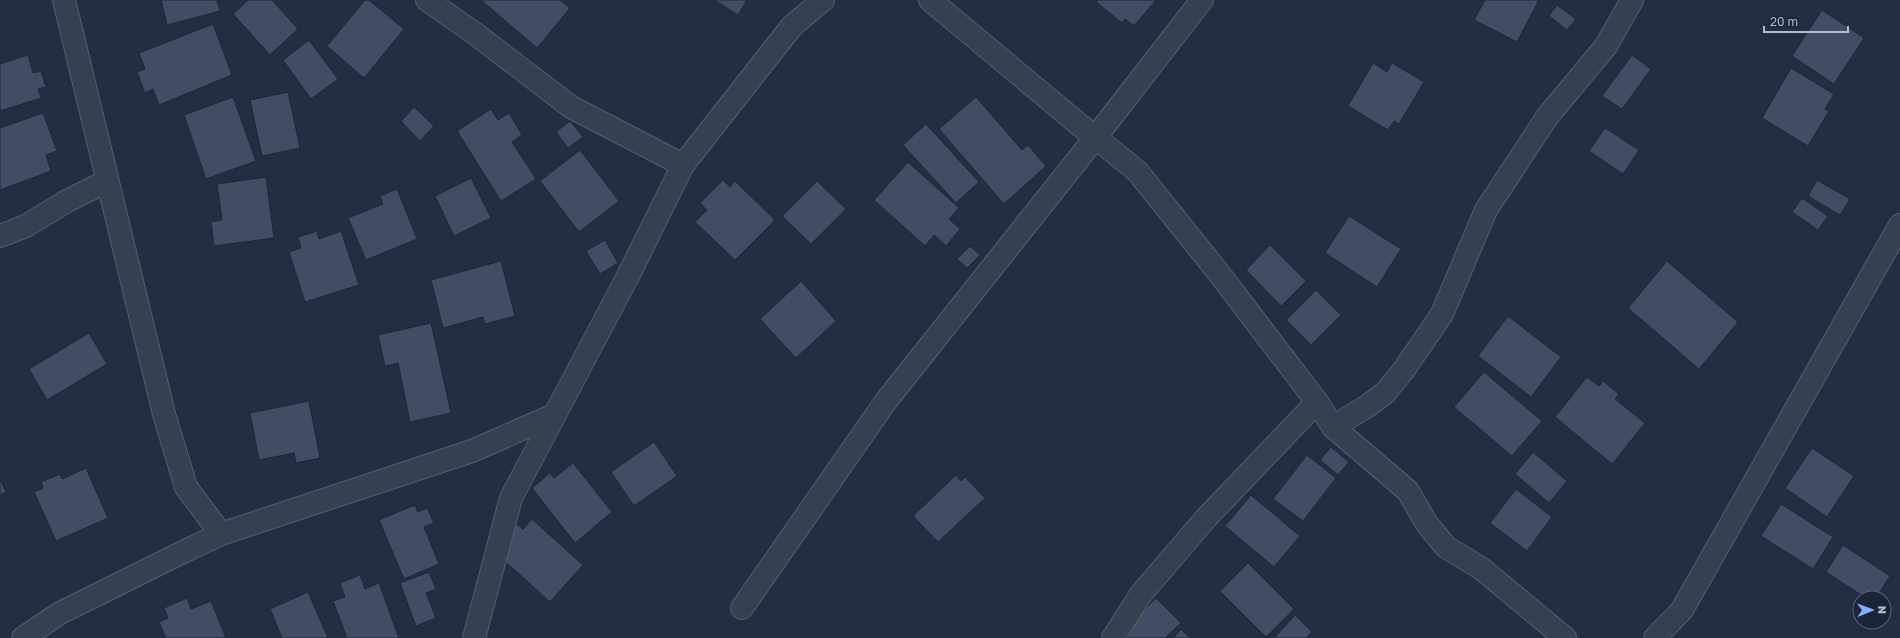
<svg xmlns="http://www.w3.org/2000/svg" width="1900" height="638" font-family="'Golos Text',sans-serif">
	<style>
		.building { fill: #414d64; stroke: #1e2739 }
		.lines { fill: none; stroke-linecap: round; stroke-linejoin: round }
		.minor-casing { stroke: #555e6f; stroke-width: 24 }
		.minor { stroke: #374051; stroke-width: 22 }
	</style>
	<rect width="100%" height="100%" fill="#232e42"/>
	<g class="building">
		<path d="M161,0H217L220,11L167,25Z"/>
		<path d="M248,0H272L298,29L270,55L233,14Z"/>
		<path d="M365,0H369L404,29L364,78L327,46Z"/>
		<path d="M481,0H560L570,8L537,48Z"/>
		<path d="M714,0H747L738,15Z"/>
		<path d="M1098,0H1156L1134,26L1125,19L1122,23L1096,2Z"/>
		<path d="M1485,0H1539L1517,42L1474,20Z"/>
		<path d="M1557,5L1576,19L1567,30L1549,16Z"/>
		<path d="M1822,10L1864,38L1834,84L1792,56Z"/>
		<path d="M213,24L232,75L159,105L153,89L145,93L137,72L145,69L139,53Z"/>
		<path d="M309,40L338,79L311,99L283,60Z"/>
		<path d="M28,55L33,73L41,71L46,87L38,89L41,98L0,111V64Z"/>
		<path d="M1632,55L1651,69L1622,109L1602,96Z"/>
		<path d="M1373,63L1387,72L1392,63L1424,82L1399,124L1394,121L1388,130L1348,106Z"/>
		<path d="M1791,68L1834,94L1825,109L1829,111L1808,146L1762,118Z"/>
		<path d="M288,92L300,148L262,156L250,100Z"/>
		<path d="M233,97L256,161L206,179L184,115Z"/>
		<path d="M976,97L1022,150L1028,145L1046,166L1004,204L939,129Z"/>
		<path d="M414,107L434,126L420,141L401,121Z"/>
		<path d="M491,109L498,120L509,113L522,135L512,142L536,179L501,201L457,131Z"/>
		<path d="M43,113L57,151L46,155L51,171L0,190V128Z"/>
		<path d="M570,121L583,137L568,148L556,132Z"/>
		<path d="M926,124L979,182L956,203L903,145Z"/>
		<path d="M1605,128L1639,150L1623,174L1589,151Z"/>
		<path d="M580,150L619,201L579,232L540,181Z"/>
		<path d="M908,162L959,208L949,219L960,229L946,246L934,235L925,246L874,200Z"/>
		<path d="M266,177L274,238L214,246L211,222L222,220L217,184Z"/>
		<path d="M471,178L491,218L454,236L435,196Z"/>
		<path d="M723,180L730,187L735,181L775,220L735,260L695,222L707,210L700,203Z"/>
		<path d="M1817,180L1850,199L1840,215L1808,196Z"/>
		<path d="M817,181L846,209L811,244L782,216Z"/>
		<path d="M397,189L417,239L366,260L348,218L383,204L380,196Z"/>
		<path d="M1802,198L1828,216L1818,230L1792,212Z"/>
		<path d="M1349,216L1401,249L1377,287L1325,253Z"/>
		<path d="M317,231L319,239L341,231L359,285L305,302L289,252L301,248L298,237Z"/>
		<path d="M605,240L618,263L600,274L586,251Z"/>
		<path d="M1270,245L1306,281L1281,306L1246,270Z"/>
		<path d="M970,246L980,255L967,268L957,259Z"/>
		<path d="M501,261L515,316L485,324L483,317L443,328L431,280Z"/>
		<path d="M1667,261L1738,322L1699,369L1628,308Z"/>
		<path d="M801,281L836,321L796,358L760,319Z"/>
		<path d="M1316,290L1341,315L1311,345L1286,320Z"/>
		<path d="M1508,316L1561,357L1531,397L1478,356Z"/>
		<path d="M431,323L451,413L410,422L398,363L385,366L378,335Z"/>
		<path d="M89,333L107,364L47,400L29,369Z"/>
		<path d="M1484,372L1542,421L1512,456L1454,407Z"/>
		<path d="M1587,377L1599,386L1603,381L1619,394L1615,399L1645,423L1612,464L1555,417Z"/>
		<path d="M309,401L320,458L296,463L294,453L259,460L250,413Z"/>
		<path d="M654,442L677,476L634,506L611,472Z"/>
		<path d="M1331,447L1349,462L1338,475L1320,460Z"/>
		<path d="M1812,448L1854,476L1827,517L1785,488Z"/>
		<path d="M1533,452L1567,481L1549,503L1515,474Z"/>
		<path d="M1307,455L1336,478L1303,521L1273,499Z"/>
		<path d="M573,463L612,512L575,543L532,488L550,473L554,478Z"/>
		<path d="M86,468L108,518L56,541L34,492L43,488L41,482L60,474L62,479Z"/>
		<path d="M956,475L961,481L965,477L985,498L938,542L913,516Z"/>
		<path d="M0,479L6,492L0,495Z"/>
		<path d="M1516,489L1552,517L1527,551L1490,523Z"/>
		<path d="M1251,495L1300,536L1274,567L1225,526Z"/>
		<path d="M1781,504L1833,537L1813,569L1761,536Z"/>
		<path d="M415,505L418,512L427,508L434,523L424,527L439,564L404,579L379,520Z"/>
		<path d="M532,519L583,565L550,602L499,556L512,541L506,536L517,524L523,529Z"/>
		<path d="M1843,545L1890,576L1876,598H1866L1826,572Z"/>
		<path d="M1248,563L1294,609L1266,637L1220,591Z"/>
		<path d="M429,572L436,589L426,593L436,618L416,626L400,583Z"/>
		<path d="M360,575L365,589L379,583L399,638H347L333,601L345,597L340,583Z"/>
		<path d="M308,592L328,638H282L270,609Z"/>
		<path d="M187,598L191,609L211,601L226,638H166L159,622L168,618L164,608Z"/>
		<path d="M1156,598L1181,623L1165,638H1124L1120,634Z"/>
		<path d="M1295,615L1312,632L1306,638H1274Z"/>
		<path d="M1181,629L1190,638H1173Z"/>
	</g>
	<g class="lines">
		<defs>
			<g id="minor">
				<path d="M64,0L164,414L186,487L221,534"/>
				<path d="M427,0L477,35L571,107L683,165"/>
				<path d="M930,0L1081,126L1137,171L1218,272L1317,402L1333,427L1408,491L1427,524L1446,547L1482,569L1565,638"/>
				<path d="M0,236L26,226L67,201L107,181"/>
				<path d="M1333,427L1366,407L1385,393L1403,371L1442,314L1486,210L1547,117L1606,46L1632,0"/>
				<path d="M742,608L886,401L1095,138L1202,0"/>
				<path d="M23,638L60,613L181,553L221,534L472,451L554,415"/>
				<path d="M474,638L511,498L628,276L683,165L792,26L823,0"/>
				<path d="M1113,638L1141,594L1207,517L1317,402"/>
				<path d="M1655,638L1682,610L1900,225"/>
			</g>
		</defs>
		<use href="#minor" class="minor-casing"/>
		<use href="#minor" class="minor"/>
	</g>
	<g transform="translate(1872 610) rotate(89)"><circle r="19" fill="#1c2537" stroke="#596173"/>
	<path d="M0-3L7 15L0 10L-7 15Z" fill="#86abff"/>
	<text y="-6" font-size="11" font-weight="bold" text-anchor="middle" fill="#b4bbcc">N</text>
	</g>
	<path d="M1764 26v6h84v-6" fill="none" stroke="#b4bbcc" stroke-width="2"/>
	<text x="1770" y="26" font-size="12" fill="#b4bbcc" stroke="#1c2537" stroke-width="3" paint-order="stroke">20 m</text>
</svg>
